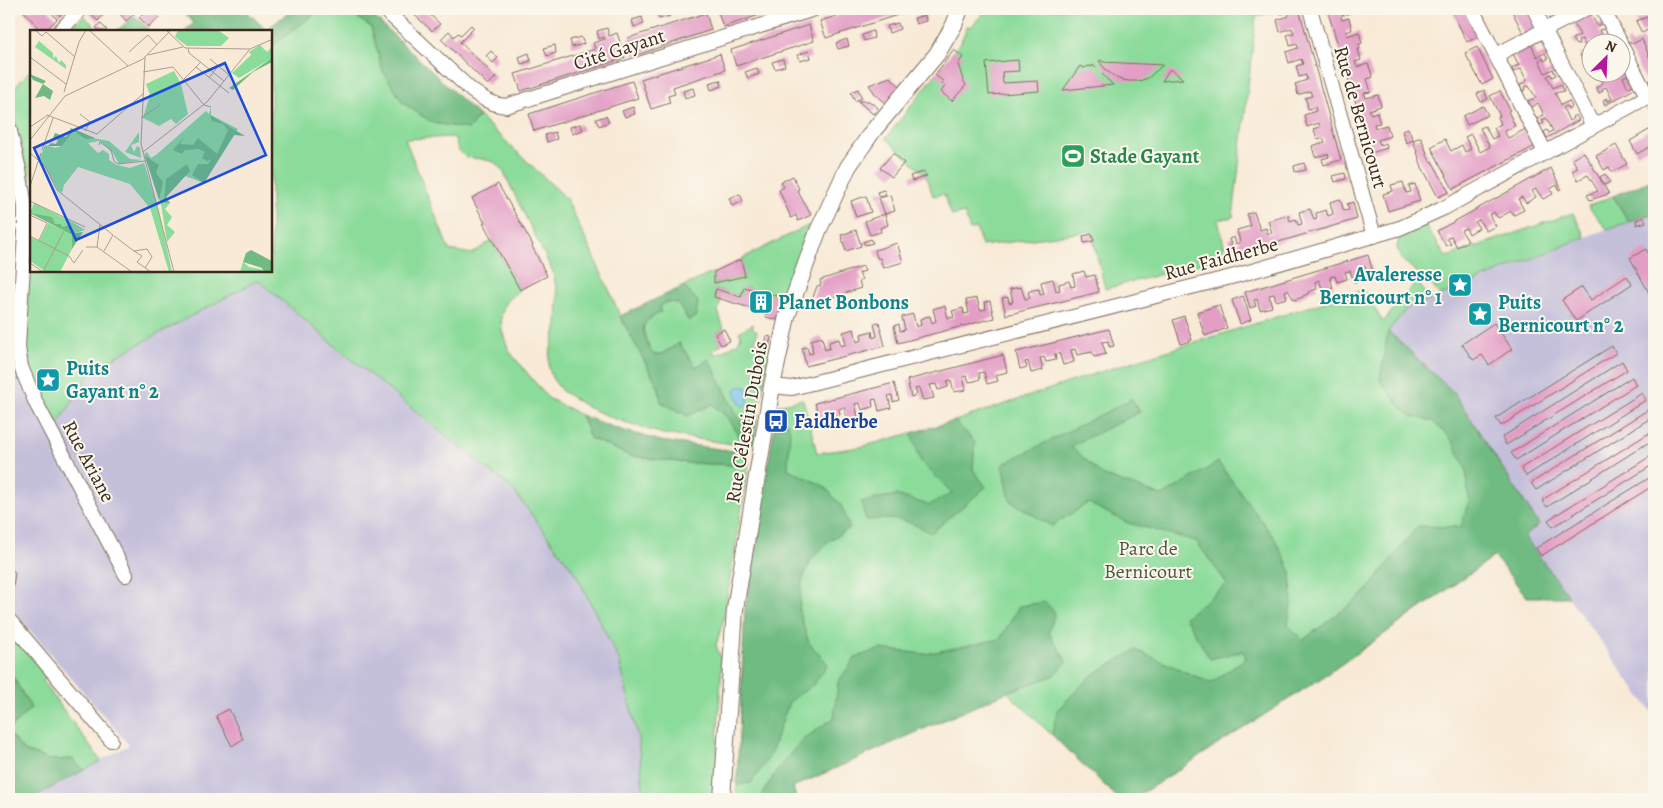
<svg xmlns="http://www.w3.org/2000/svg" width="1663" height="808" font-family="Alegreya,serif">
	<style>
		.industrial { fill: #c5c0da }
		.green { fill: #8bdb9a; stroke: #63825c }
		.forest { fill: #70bb82; stroke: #567250 }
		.water { fill: #72c2ed; stroke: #567686 }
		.building { fill: #e39ec6; fill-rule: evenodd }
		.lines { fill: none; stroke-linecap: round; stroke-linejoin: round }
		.minor-casing { stroke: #7d6d5f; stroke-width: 16 }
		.tertiary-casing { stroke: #7d6d5f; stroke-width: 18 }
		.minor { stroke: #fff; stroke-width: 14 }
		.tertiary { stroke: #fff; stroke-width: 16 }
		.labels { text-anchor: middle; stroke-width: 4; stroke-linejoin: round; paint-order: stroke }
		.street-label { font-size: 20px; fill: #3b2a1e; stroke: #fbf7ec }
		.leisure-label { font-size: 20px; font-weight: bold; fill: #27864d; stroke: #fbf7ec; text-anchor: start }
		.culture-label { font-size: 20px; font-weight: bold; fill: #0d838f; stroke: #fbf7ec; text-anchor: start }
		.transit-label { font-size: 20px; font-weight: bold; fill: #164399; stroke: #fbf7ec; text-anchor: start }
		.park-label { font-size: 20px; fill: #4f563d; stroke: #fbf7ec }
		.inset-road { fill: none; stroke: #ac9d8d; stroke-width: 1 }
		.view { fill: #1d4ed8; fill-opacity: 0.15; stroke: #1d4ed8; stroke-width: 2.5 }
		.inset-edge { fill: none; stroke: #3b2a1e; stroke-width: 2.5 }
	</style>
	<rect width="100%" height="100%" fill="#fbf7ec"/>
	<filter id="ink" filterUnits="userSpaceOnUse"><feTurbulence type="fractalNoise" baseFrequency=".02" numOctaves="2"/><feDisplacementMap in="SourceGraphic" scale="10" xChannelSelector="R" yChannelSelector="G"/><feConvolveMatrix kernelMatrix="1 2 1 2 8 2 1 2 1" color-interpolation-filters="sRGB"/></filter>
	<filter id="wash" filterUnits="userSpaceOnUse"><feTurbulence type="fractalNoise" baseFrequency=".0096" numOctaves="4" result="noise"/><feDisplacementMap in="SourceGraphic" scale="20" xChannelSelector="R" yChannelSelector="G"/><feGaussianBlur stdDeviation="1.12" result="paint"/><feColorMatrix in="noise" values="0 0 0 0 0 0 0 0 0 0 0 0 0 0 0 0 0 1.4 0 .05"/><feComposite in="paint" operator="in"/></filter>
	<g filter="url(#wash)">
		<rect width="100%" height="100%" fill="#f8ead7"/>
		<g class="industrial">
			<path d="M1654,213V715L1524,536L1539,525L1454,393L1388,331L1407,308L1591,235Z"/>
			<path d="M258,280L341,351L513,490L576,574L619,660L638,737L644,799H31L129,745L9,606V322L25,323L35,382L58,423L93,369Z"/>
		</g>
		<g class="green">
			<path d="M321,9H346L371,27L382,69L403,103L433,123L469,129L479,116L566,198L611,294L620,316L659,388L661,402L688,416L712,404L728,418L742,440L754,443L747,445L733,444L663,434L615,419L587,407L562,391L552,378L549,368V357L557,325L558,297L553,272L502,169L494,162L482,159L465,157L459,151L454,137L405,139L449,250L472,254L492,240L520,290L505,303L501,316L502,331L509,351L548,398L581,415L590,438L630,456L688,463L734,465V451L745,456L749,463L723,622L716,645L722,661L714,799H644L638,737L619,660L576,574L513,490L341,351L258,280L93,369L58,424L35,382L26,358L25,323L30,273L31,228V271H271V47Z"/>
			<path d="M987,9H1276V11L1256,17L1233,217L1218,220L1227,257L1105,289L1091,231L982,246L976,228L970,230L964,213L952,216L944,194L933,196L926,175L886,138L961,42L967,26L971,27Z"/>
			<path d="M84,16L100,31H68Z"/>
			<path d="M31,69V197L26,166L9,102V94Z"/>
			<path d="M1613,196L1629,222L1607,229L1588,206Z"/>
			<path d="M1573,213L1585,237L1440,296L1432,285L1400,258L1397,247L1400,234L1425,225L1446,257Z"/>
			<path d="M809,225L784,298L744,287L741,297L716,289L714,297L721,299L718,311L724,329L715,334L721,345L713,350L715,355L738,343L741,335L739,332L753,324V329L757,331L755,343L771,346L757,421H740L709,360L696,367L679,343L662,354L655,355C650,352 649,348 647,342C639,323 645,321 661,312L659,307L667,302L678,303L689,321L693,319L698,302L684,286L714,272L715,283L744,276L741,259Z"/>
			<path d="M1417,281L1430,300L1407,308L1388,331L1454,393L1539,525L1326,675L1133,799H1119L1007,692L793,787L796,799H736L745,610L778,405L803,399L817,453L861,447L955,421L1115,367L1363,290L1383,322Z"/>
			<path d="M9,627L49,674L43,682L101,761L84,770L73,759L50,760L24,751L9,734V729L31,708L13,677L9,675Z"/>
		</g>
		<g class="forest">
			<path d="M180,9H245L266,30L293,9H321L271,47V31H185L194,23Z"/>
			<path d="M346,9H366L479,116L469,129L433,123L403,103L382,69L371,27Z"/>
			<path d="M135,16L150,31H116Z"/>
			<path d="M1654,179V213L1629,222L1613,196Z"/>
			<path d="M684,286L698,302L696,316L689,321L677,303L667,302L659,307L661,312C645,321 639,323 647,342C649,348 650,352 655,355L662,354L679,343L696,367L709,359L740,421H757L754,443L742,440L728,418L712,404L688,416L661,402L659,388L620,316Z"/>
			<path d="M1388,331L1454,393L1539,525L1524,536L1569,597H1527L1494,556L1326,675L1133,799H1119L1052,735L1057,710L1092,675L1136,650L1211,683L1246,658L1243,651L1210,659L1185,617L1227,584L1196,541L1128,523L1088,503L1052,526L1010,501L1003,464L1132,399L1140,412L1071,446L1102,475L1162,496L1218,462L1275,539L1291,572L1292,599L1288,625L1303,640L1364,594L1418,526L1461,527L1469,500L1466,469L1452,440L1432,421L1411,416L1397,403L1380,380Z"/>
			<path d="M581,415L615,428L661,441L734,451L735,465L688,463L630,456L590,438Z"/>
			<path d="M776,417L788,424L790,431L788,469L824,486L841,505L850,528L830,540L811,560L802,581L799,611L809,643L828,664L814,684L789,702L770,756L751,783L737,785L745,610Z"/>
			<path d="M955,421L975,442L973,469L986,487L931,533C904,518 896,518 866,520L861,502L896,495L929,505L952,493L921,462L911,433Z"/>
			<path d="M1045,602L1055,612L1049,633L1067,662L1053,676L1007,692L793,787L796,799H763L762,794L780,766L802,740L834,718L838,682L856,657L881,649L925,654L1000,639L1019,606Z"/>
			<path d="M9,675L13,677L31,708L9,729Z"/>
			<path d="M9,734L24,751L50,760L73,759L84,770L31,799H9Z"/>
		</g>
		<path class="water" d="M740,386L748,388V403L745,406L740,404L735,391L736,388Z"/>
		<g id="blocks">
			<g class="building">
				<path d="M22,9H48L57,19L45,31H41Z"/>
				<path d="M54,9H66L60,16Z"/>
				<path d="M93,9H108L98,21L89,13Z"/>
				<path d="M116,9H129L134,14L126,21Z"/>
				<path d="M147,9H162L157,14L159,17L148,27L139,17Z"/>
				<path d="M408,9H424L440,24L432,31Z"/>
				<path d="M668,9L670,16L659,19L657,12Z"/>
				<path d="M717,9H778L723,27Z"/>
				<path d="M859,9H916L826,38L820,21Z"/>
				<path d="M1280,9H1299L1341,160L1324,165L1322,159L1329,157L1328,154L1315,157L1312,146L1325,142L1323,138L1317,139L1315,133L1314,129L1320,127L1319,123L1307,127L1304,115L1316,111L1315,107L1308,109L1307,103L1305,98L1312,96L1310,91L1298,95L1295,84L1307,80L1306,75L1299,77L1298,72L1296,66L1303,64L1301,59L1289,63L1286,52L1298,48L1297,44L1290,46L1289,40L1287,35L1294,33L1292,28L1280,32L1277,20L1289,16L1288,12L1281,14Z"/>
				<path d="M1327,9H1352L1353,12L1341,16L1342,20L1349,18L1352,30L1346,31L1347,36L1359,32L1362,43L1359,44L1360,49H1358L1361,60L1355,62L1357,67L1368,64L1373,77L1367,79L1371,92L1364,93L1366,98L1378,95L1381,106L1369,110L1371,114L1377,112L1378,117L1380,123L1374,124L1375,128L1387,125L1390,136L1378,140L1380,145L1386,143L1387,148L1371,153Z"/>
				<path d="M1451,9H1465L1479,36L1467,42Z"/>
				<path d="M1511,9H1531L1537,28L1524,35Z"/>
				<path d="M1550,9H1572L1558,16L1555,10L1552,12Z"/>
				<path d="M1622,9H1638L1625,15Z"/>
				<path d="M1590,12L1597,26L1605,22L1608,28L1599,30L1605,42L1613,38L1615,42H1590V54L1586,57L1587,59L1583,61L1580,55L1588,51L1582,39L1578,41L1579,44L1576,45L1572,39L1580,35L1572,21Z"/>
				<path d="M706,13L711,30L634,56L628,38Z"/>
				<path d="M925,15L926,21L916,24L914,18Z"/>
				<path d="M642,17L644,24L634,27L632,20Z"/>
				<path d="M1647,17L1652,28L1642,33L1636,21Z"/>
				<path d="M100,23L107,30L106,31H100L96,28Z"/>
				<path d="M898,23L900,29L889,33L887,26Z"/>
				<path d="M471,25L474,28L460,42L496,77L488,85L441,39L449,31L454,37L458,33L461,35Z"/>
				<path d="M809,25L814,41L736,66L731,50Z"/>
				<path d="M607,28L609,36L617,33L625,58L521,91L515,74L595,49L593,43L605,39L604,37L599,39L597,31Z"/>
				<path d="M873,31L874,38L864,41L862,35Z"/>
				<path d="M581,37L584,44L572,47L570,40Z"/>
				<path d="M847,39L849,46L838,49L836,43Z"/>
				<path d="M1642,39L1654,68V77L1646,82L1626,43L1630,41L1632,44Z"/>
				<path d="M1530,42L1537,57L1545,53L1548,59L1544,61L1543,58L1539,60L1545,73L1553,69L1554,72L1556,75L1552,77L1551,74L1547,76L1553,88L1561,84L1564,91L1555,93L1561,105L1569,101L1572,107L1568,109L1567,106L1563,108L1569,121L1573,119L1572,117L1576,115L1579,120L1547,138L1544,132L1547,130L1549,133L1553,131L1546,118L1542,120L1544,123L1540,125L1537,118L1544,115L1538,103L1532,107L1528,101L1536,98L1529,86L1525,87L1526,90L1523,91L1520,85L1527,81L1521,69L1513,72L1512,68L1519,65L1513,54L1506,58Z"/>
				<path d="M555,45L556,53L547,56L544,48Z"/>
				<path d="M1477,47L1493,79L1482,85L1465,53Z"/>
				<path d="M954,50L963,57L958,64L963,80L966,85L952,101L941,92L945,86L942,83L943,81L935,75Z"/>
				<path d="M491,51L498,58L493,63L486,56Z"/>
				<path d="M809,51L811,58L800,61L797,55Z"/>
				<path d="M529,53L531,61L521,64L519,57Z"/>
				<path d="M720,54L725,70L673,87L675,94L668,96L670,103L651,109L641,79Z"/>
				<path d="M783,59L785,66L775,69L772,62Z"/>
				<path d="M1018,60L1019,71L1002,72L1003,83L1038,81L1039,91L989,95L986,63Z"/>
				<path d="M1101,60L1103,62L1163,65L1148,78L1139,81H1129L1118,79L1106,70L1099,61Z"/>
				<path d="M1093,65L1113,85L1063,90L1080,66L1083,68L1089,66L1092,67Z"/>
				<path d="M757,68L759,74L748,78L745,72Z"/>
				<path d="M1629,69L1638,87L1605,105L1603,100L1607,98L1608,101L1612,99L1606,87L1602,89L1603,91L1599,93L1596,87L1603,83L1598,72L1621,73ZM1627,75L1633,85L1628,88L1623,77Z"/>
				<path d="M1169,70H1172L1183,79L1162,81Z"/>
				<path d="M890,77L900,86L886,103L876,95L869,85Z"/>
				<path d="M720,80L722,86L711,90L709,83Z"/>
				<path d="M632,81L638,98L534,131L529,114Z"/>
				<path d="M693,88L695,95L685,98L683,91Z"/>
				<path d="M858,89L862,98L855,101L851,92Z"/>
				<path d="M1484,90L1488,99L1481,102L1477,94Z"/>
				<path d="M1500,91L1510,110L1508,111L1515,126L1504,131L1508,138L1526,129L1535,146L1453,189L1431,147L1445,139L1451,151L1462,145L1465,152L1471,149L1465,137L1471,134L1480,152L1490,147L1480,128L1485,126L1492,139L1498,136L1494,128L1501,124L1498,117L1500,116L1490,96Z"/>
				<path d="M858,101H869L878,108L873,114Z"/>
				<path d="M1654,105V117L1649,108Z"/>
				<path d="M1483,106L1488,115L1467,125L1463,116Z"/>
				<path d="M633,107L635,114L625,117L622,111Z"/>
				<path d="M606,116L609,122L599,126L596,119Z"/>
				<path d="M580,124L583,130L572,134L570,127Z"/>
				<path d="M1654,127V144L1637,154L1630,141Z"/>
				<path d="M1408,128L1413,140L1406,143L1402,131Z"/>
				<path d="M555,132L557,139L547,142L545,135Z"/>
				<path d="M1421,137L1430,162L1432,161L1449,192L1438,197L1422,167L1413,140Z"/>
				<path d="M1616,145L1627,164L1612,172L1609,167L1604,170L1596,156Z"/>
				<path d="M1584,152L1609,194L1590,200L1587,195L1598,191L1588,175L1578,180L1572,171L1578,168L1572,159Z"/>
				<path d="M893,153L904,163L892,177L880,168Z"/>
				<path d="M1304,163L1306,170L1295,172L1294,166Z"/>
				<path d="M1551,168L1561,189L1559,190L1557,185L1550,189L1553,194L1543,199L1536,189L1532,191L1536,197L1526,203L1522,197L1518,199L1524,210L1514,215L1511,211L1498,218L1494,212L1489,215L1496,226L1486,231L1479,220L1475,222L1479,228L1469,234L1466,228L1461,230L1468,241L1457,247L1451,236L1447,238L1451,244L1446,246L1437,231Z"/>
				<path d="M923,172L927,176L912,181L910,176Z"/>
				<path d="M1345,173L1346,179L1335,182L1333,176Z"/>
				<path d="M1605,174L1610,182L1605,185L1600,177Z"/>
				<path d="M793,176L799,189L797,190L811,215L798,221L796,215L791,218L779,190L784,187L781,182Z"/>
				<path d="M1403,182L1406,193L1411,192L1409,186L1415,184L1420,201L1388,211L1383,194L1393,191L1391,185Z"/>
				<path d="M498,184L533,245L532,246L547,276L520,290L483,223H485L472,198Z"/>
				<path d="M884,190L886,195L879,197L877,192Z"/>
				<path d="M740,194L743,201L732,206L729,198Z"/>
				<path d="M890,195L895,211L885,214L879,198Z"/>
				<path d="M866,196L871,212L856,217L851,201Z"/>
				<path d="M1340,199L1344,211L1349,210L1347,204L1353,202L1357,219L1234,255L1229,239L1234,237L1236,244L1240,242L1237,230L1251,226L1247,214L1254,212L1260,230L1266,228L1268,234L1272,233L1268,221L1288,215L1290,221L1296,219L1298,225L1302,224L1299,212L1310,209L1314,220L1317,219L1316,213L1326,210L1328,216L1333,214L1330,202Z"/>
				<path d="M885,214L888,225L880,228L881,232L870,235L865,221Z"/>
				<path d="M1644,217L1646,222L1637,225L1636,220Z"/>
				<path d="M856,230L861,246L846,251L841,235Z"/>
				<path d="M1092,234L1094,241L1084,243L1083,236Z"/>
				<path d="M871,239L873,243L865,245L863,242Z"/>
				<path d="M897,243L903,262L883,268L880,258H877L875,250Z"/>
				<path d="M1646,249L1654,264V302L1630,258Z"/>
				<path d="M1368,255L1373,272L1367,273L1365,266L1361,268L1364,279L1354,282L1350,271L1345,272L1347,279L1337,282L1335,276L1330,277L1333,288L1323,291L1319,280L1315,282L1317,289L1308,292V294L1303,296V297L1294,300L1288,290L1285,291L1287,298L1276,301L1274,294L1269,295L1272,307L1260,310L1257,299L1254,300L1256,306L1250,308L1245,292Z"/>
				<path d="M741,259L745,276L714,283V272Z"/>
				<path d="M863,266L865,271L859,273L862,280L859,281L861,288L815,303L812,300L817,286L821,285L820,280Z"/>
				<path d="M1084,271L1086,277L1095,275L1099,292L1006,315L1002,298L1008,297L1009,303L1013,302L1010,289L1021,287L1025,299L1030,298L1028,292L1033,290L1039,289L1040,295L1044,294L1041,282L1053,279L1056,291L1060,290L1059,284L1069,281L1071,287L1075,286L1073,274Z"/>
				<path d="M1627,276L1632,284L1576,321L1562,300L1582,287L1591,300Z"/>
				<path d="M744,287L784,298L777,320L766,317L767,313L714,297L716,289L741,297Z"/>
				<path d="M1243,296L1251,320L1240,324L1232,300Z"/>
				<path d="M977,298L980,310L986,309L985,302L990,301L994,318L898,343L894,326L899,324L900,331L905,330L902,317L913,314L916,327L921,325L920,319L925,317L930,316L932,323L936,321L933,309L939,307L945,306L948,318L954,317L952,311L963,308L964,314L969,313L966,300Z"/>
				<path d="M1219,305L1227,328L1205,336L1197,312Z"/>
				<path d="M1184,316L1192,340L1181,344L1173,320Z"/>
				<path d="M879,322L885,346L806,366L802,348L807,347L809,354L813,353L811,340L822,337L825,350L830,348L829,342L839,339L841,346L846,344L843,332L854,329L857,342L862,340L861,334L872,331L873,338L877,336L874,324Z"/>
				<path d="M1494,323L1512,349L1489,365L1482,355L1473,360L1462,344Z"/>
				<path d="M724,329L730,341L721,345L715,334Z"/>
				<path d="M1109,329L1114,346L1109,347L1108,341L1102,342L1106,354L1094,357L1092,352L1077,355L1075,349L1071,350L1074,362L1063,365L1059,353L1055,354L1056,360L1046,362L1044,357L1040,358L1043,370L1031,373L1028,361L1025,362L1027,367L1020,369L1016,352Z"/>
				<path d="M767,336L771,337L769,346L765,345Z"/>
				<path d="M1612,346L1616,353L1501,426L1496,418Z"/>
				<path d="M1003,355L1007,372L996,375L998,381L987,384L984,372L979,373L980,379L975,381L969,382L967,376L963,377L966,390L954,392L951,380L947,381L948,387L942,389L938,390L936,384L930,385L934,398L923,400L919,388L915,389L917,395L911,397L907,380Z"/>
				<path d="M1622,361L1627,370L1506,445L1502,437Z"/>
				<path d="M1632,377L1636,385L1516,460L1511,453Z"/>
				<path d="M894,383L899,400L893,402L892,395L888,396L891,408L879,411L876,399L872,400L873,407L862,410L860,403L855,404L858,416L847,419L844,407L839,409L840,415L835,416L836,420L831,422L828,411L823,413L826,425L821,426L815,403Z"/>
				<path d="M1642,393L1646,400L1526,476L1521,468Z"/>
				<path d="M1654,406V416L1536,490L1531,483Z"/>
				<path d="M1654,430V439L1547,507L1542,500Z"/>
				<path d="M1654,454V464L1553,527L1548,520Z"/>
				<path d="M1654,475V485L1541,556L1536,548Z"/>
				<path d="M9,565L15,573L12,592L9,595Z"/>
				<path d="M229,709L243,739L232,746L216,716Z"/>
			</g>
		</g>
	</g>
	<g filter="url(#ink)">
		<use href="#blocks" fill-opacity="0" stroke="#7d6d5f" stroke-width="1"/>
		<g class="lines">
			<defs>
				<g id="minor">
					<path d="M384,9L471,90C482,98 492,105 506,106L814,9"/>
					<path d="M1310,9L1374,236"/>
					<path d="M1472,9L1545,152"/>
					<path d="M1534,9L1593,126"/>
					<path d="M1603,9L1620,42"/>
					<path d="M60,31L81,9"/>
					<path d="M1620,43L1647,96"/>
					<path d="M1496,55L1585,9"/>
					<path d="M9,127L19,170L25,207V234L19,329L18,347L21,367L36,403L126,575"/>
					<path d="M772,386L792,388L1235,276L1400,228L1444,208L1654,93"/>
					<path d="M9,620L111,740"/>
				</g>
				<path id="tertiary" d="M722,799L735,609L772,386L787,316L818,231L848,167L872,132L937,54L954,25L960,9"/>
			</defs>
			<use href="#minor" class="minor-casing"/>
			<use href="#tertiary" class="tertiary-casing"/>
			<use href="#minor" class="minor"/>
			<use href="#tertiary" class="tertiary"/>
		</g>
	</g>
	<defs>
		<symbol id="stadium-square" viewBox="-11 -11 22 22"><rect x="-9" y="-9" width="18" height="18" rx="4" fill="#2e9e5b" stroke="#fbf7ec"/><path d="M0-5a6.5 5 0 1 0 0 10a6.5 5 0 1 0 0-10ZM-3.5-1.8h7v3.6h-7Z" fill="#fff"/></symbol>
		<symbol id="sight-square" viewBox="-11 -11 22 22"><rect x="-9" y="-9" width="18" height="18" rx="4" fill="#0f9aa8" stroke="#fbf7ec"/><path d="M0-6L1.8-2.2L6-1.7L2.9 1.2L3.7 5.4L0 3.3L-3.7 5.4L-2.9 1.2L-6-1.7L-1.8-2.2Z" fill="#fff"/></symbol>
		<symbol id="building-square" viewBox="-11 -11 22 22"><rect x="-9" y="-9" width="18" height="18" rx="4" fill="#0f9aa8" stroke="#fbf7ec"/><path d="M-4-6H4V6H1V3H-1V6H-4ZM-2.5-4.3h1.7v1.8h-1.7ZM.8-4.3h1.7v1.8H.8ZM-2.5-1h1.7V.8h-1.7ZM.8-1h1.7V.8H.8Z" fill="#fff"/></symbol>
		<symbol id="bus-square" viewBox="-11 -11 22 22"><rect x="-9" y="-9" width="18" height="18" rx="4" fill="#1a4fb4" stroke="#fbf7ec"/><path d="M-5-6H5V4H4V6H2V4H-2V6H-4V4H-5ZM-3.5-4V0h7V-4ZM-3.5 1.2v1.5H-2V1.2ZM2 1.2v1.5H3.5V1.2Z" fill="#fff"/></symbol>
	</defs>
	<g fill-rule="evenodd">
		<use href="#stadium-square" x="1059" y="142" width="28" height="28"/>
		<use href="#sight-square" x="1446" y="271" width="28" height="28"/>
		<use href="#building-square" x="747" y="288" width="28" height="28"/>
		<use href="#sight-square" x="1466" y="300" width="28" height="28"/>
		<use href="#sight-square" x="34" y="366" width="28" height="28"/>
		<use href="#bus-square" x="762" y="407" width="28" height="28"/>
	</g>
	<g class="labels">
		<g class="street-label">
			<text transform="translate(619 49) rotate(-18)" y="7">Cité Gayant</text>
			<text transform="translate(1361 117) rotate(74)" y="7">Rue de Bernicourt</text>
			<text transform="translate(1221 258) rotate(-15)" y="7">Rue Faidherbe</text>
			<text transform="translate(746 422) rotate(-80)" y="7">Rue Célestin Dubois</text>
			<text transform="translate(89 461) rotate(62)" y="7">Rue Ariane</text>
		</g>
		<g class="leisure-label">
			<text x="1090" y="163">Stade Gayant</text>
		</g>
		<g class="culture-label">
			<text x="1442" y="281" text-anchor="end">Avaleresse<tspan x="1442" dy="23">Bernicourt n° 1</tspan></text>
			<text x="778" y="309">Planet Bonbons</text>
			<text x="1498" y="309">Puits<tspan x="1498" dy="23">Bernicourt n° 2</tspan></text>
			<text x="66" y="375">Puits<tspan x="66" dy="23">Gayant n° 2</tspan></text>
		</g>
		<g class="transit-label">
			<text x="794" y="428">Faidherbe</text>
		</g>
		<g class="park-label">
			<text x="1148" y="555">Parc de<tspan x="1148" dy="23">Bernicourt</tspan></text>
		</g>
	</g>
	<g transform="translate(30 30)">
		<rect width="242" height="242" fill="#f8ead7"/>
		<path d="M148,0H188L199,8L191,16H157L145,7ZM9,11L23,23V28L26,26L29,33L31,30L36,35V39L5,17ZM230,15L237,22L242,17V28L209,48L202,43L221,25L219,22ZM144,41L151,54L158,84L146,94L141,89L129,96L113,88L120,65L116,54ZM181,77V85L208,99L174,153L155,146L136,167L140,173L135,179L142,187L137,195L145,202L137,212L131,174L114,124L117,122L121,128L126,125L176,81L179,84ZM42,101L52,106L79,111L100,129L112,130L89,134L83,123L69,111L58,113L68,123L73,120L79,124V130L87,135L100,138L114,133L129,181L142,242H139L120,178L100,154L48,137L34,155L32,163L28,160L10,128L15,115L25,118L32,116ZM109,102V112L101,115L104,122L107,116L110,118L111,128L95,122ZM4,173L44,193L55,200L45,203L0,183ZM18,193L42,205V219L30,242H16L0,231V207L9,211ZM213,232L219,237L235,240L234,242H210Z" fill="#8bdb9a"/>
		<path d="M242,28V32L223,42L203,60L199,58ZM0,44L16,51L13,54L23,61L20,70L14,66L5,68L13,54L3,50ZM180,85L215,106L204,105L174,153L162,145L168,134H178L181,130L177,131L172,128L175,122L169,119L155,120L152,124L143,120L155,106L150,114L163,115L168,108L187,124L198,100L193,94L182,91ZM41,98L65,108L56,109L43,101L32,116H18L21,113L26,114L28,110L23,108L25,103L36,107ZM115,126L129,135L126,143L133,152L129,170ZM157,134L160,141L136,167L140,173H134L136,149ZM0,183L22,187L25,194H31L32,197L40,195L45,203L53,202L42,219V205ZM221,220L242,231V242H234L232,238L213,232L216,223Z" fill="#70bb82"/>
		<path class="inset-road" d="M5,0L12,6L16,2L45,27M59,0L98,36M136,0L155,18L220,19M158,18L159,23L194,51M99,22L118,5L127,15M118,25L153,17M0,27L36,54M115,27L111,114L144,242M180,29L198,44M166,37L199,63M113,42L143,37L174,75L181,77M179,48L188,36M154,49L171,32M34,62L49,12L56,0M50,84L60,92L55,101M17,85L67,104L114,63M111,88L130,75M0,97L18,85M0,110L35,66L113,29L141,0M69,115L70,112L81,120L84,131L88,134L115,131M12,120L23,88M113,122L177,72L220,19L243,9M0,123L15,136L27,160L83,205L74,221M0,156L11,123M0,171L55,197M0,185L17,193L9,210M0,206L39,226L44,233L53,220M84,206L104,221L117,219L122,227L115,238M56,217H67L102,242M67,217L70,195M104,221L112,226L107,232L121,242M0,233L13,242M13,242L34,201"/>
		<path class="view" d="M195,33L236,125L46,210L4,118Z"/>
		<rect width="242" height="242" class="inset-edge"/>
	</g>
	<rect width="1663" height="808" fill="none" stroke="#fbf7ec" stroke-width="30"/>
	<g transform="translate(1606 58) rotate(24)"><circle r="24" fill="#fbf7ec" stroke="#aea59a"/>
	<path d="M0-4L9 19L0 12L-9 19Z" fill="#b5179e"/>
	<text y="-8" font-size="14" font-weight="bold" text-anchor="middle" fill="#3b2a1e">N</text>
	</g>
</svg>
